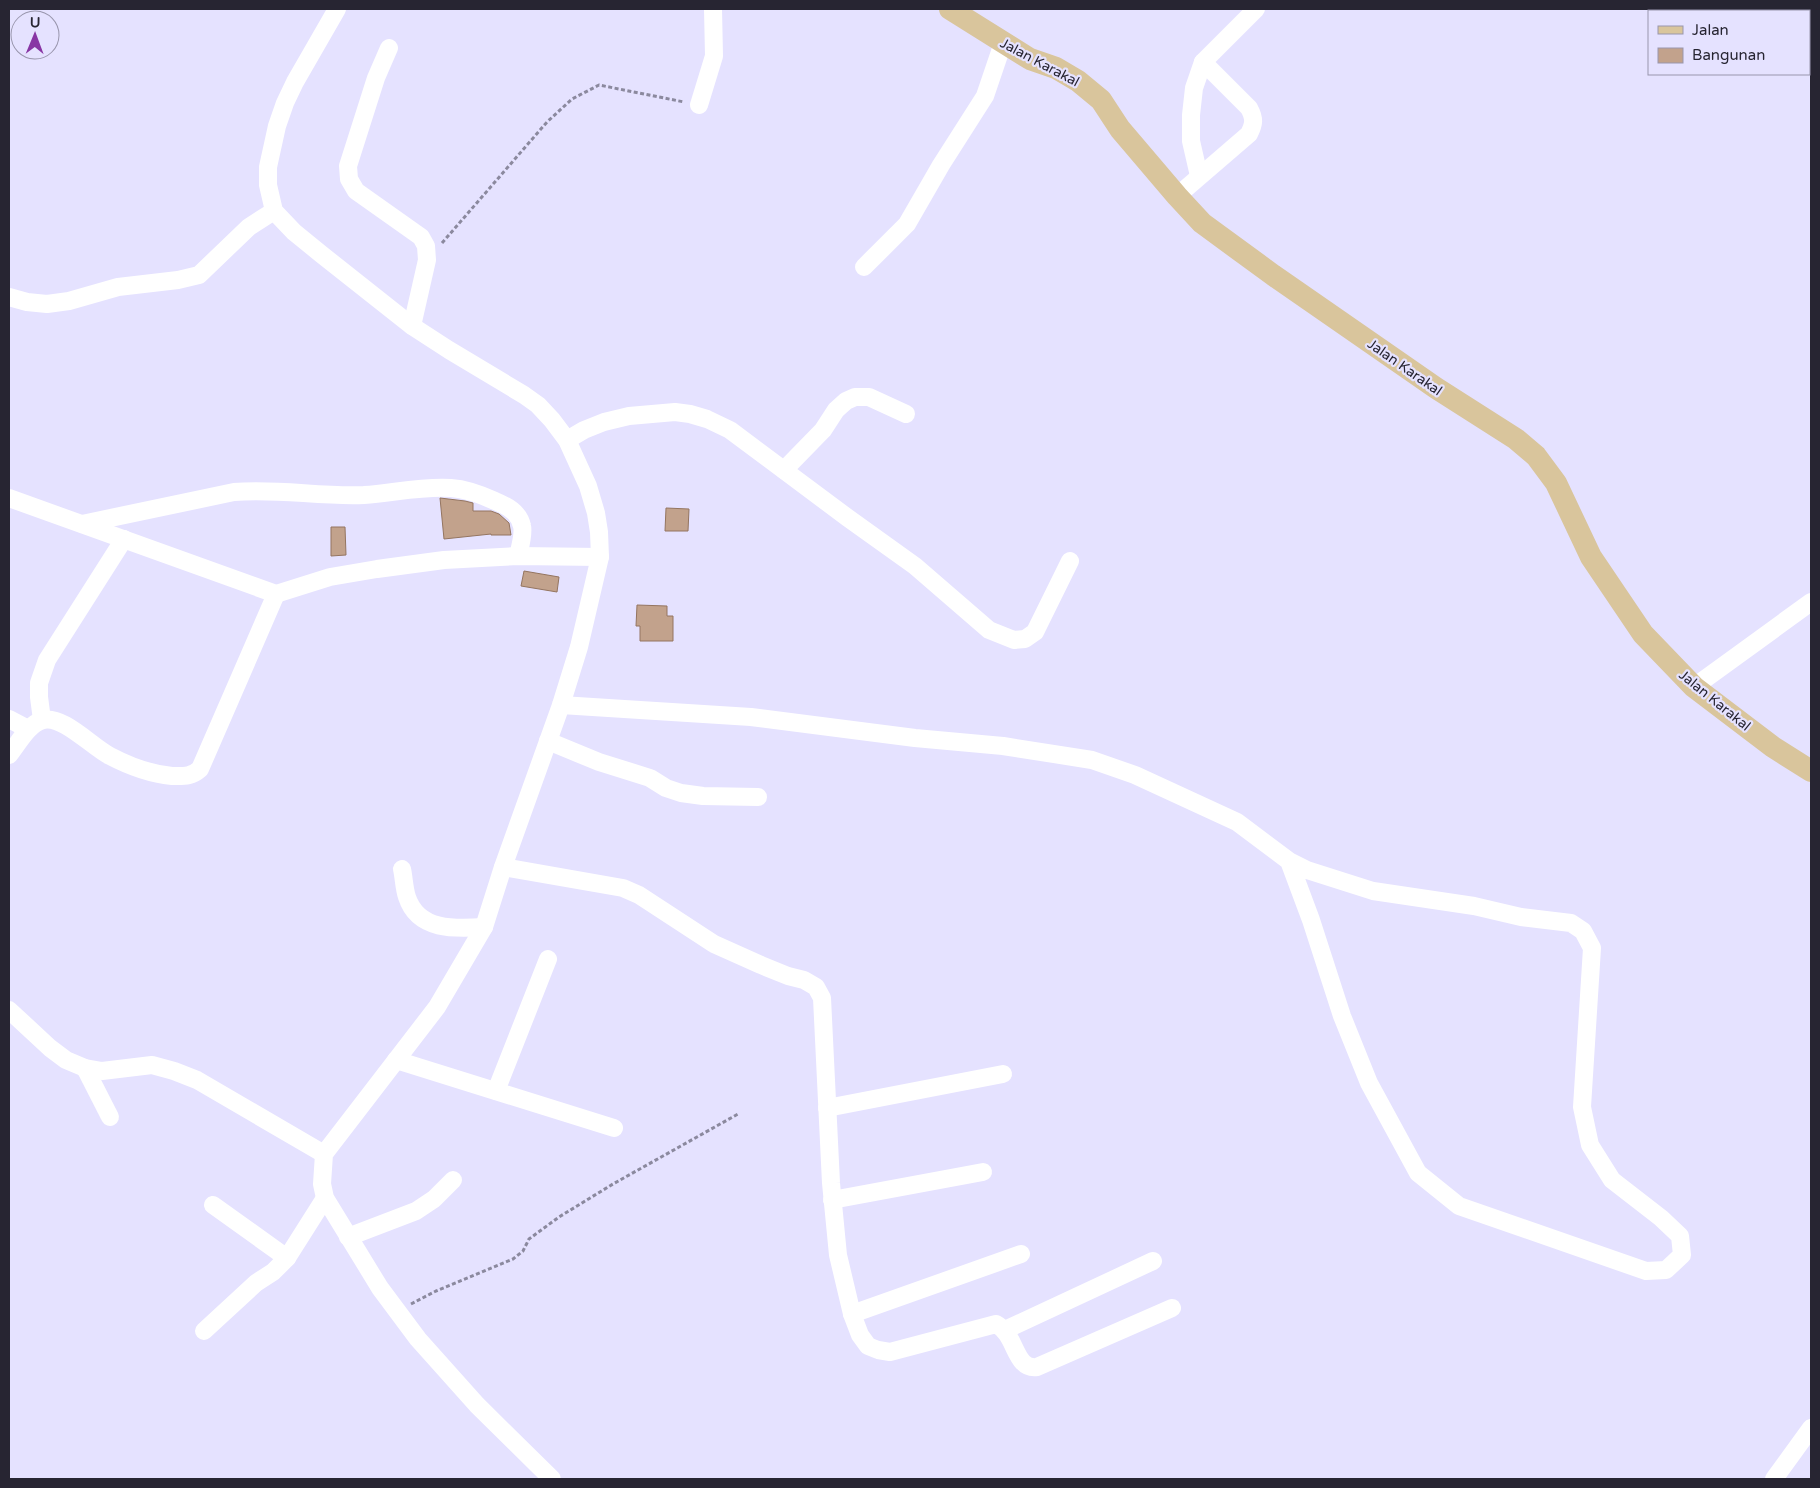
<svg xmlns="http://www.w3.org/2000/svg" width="1820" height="1488" font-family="'Varela Round',sans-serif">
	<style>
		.building { fill: #c2a28c; stroke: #947560 }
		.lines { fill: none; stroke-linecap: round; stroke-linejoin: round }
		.path { stroke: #8b899e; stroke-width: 3; stroke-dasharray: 4 2.5; stroke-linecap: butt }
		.minor { stroke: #fff; stroke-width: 18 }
		.major { stroke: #d9c59c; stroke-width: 22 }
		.labels { text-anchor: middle; stroke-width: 4.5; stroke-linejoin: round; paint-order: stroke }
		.street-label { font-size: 14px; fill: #272532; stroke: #e5e2ff }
	</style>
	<rect width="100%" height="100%" fill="#e5e2ff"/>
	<g class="building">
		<path d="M440,498L465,501L473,503V511H491L499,514L509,523L511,535H491V534L444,539Z"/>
		<path d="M666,508L689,509L688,531H665Z"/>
		<path d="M331,527H345L346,555L331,556Z"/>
		<path d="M524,571L559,577L557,592L521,586Z"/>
		<path d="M637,605L667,606V616H673V641H640V626H636Z"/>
	</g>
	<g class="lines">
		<g class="path">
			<path d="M442,243L547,122L572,99L599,85L684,102"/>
			<path d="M411,1304L436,1291L513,1259L523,1251L529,1239L559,1217L613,1184L738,1114"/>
		</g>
		<g class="minor">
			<path d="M337,9L295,82L285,103L277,126L268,167V185L274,211L294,232L321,254L412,326L449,350L524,395L538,405L552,420L567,440L588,486L596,513L599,532L600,557L579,647L561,705L503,867L484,927L437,1007L324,1154L322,1184L325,1198L380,1288L418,1339L477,1405L552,1479"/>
			<path d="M389,48L376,78L348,166L349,179L356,191L421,237L426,246L427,260L412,326"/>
			<path d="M699,105L714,56L713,9"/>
			<path d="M1199,176L1191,141V115L1194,88L1203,62L1256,9"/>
			<path d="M1177,196L1249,134C1254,124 1255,119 1249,108L1203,62"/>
			<path d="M864,267L907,224L941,165L985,96L1003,43"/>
			<path d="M9,297L27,302L47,304L69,301L118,287L178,280L199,275L249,227L274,211"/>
			<path d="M567,440L584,430L604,422L629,416L675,412L690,414L707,419L730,430L848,518L915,566L989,630L1014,640L1025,639L1035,632L1070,561"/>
			<path d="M784,470L823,430L836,410L846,401L855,397H869L906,414"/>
			<path d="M9,498L276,594L330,577L377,569L444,560L518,556L600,557"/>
			<path d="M82,524L234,492C277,488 320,497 364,495C393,493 422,486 451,488C466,489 482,495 495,501C507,506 519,512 522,526C524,534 520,547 518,556"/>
			<path d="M1694,687L1811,602"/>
			<path d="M561,705L751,717L915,738L1003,746L1092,760L1135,775L1237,822L1289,861L1307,870L1373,891L1474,906L1521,917L1571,923L1583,931L1592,948L1582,1107L1590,1145L1612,1180L1661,1218L1680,1236L1682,1255L1666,1270L1646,1271L1459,1206L1418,1173L1369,1083L1342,1016L1311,920L1289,861"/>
			<path d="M9,719L28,729"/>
			<path d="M42,720L39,697V683L47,660L124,539"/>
			<path d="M548,741L599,762L650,778L666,788L681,793L703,796L758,797"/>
			<path d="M9,755C18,744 28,724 43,720C63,715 92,747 110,756C129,766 151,774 172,776C184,776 191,777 200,769L276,594"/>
			<path d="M503,867L623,888L639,895L714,944L761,965L788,976L804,980L816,987L822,998L831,1183L838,1255L852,1314L860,1335L868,1346L878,1350L890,1352L996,1324C1017,1335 1014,1370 1037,1367L1172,1308"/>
			<path d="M402,869C404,878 404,888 407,897C418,931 455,929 484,927"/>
			<path d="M9,1010L50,1048L66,1060L85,1068L102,1071L152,1065L174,1071L197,1080L324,1154"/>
			<path d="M396,1060L614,1128"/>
			<path d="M85,1068L110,1117"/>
			<path d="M496,1091L548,959"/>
			<path d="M827,1108L1003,1074"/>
			<path d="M832,1200L983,1172"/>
			<path d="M213,1205L287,1258"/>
			<path d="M348,1237L416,1211L434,1199L453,1180"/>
			<path d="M852,1314L1021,1254"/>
			<path d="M1005,1330L1153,1261"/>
			<path d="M204,1331L256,1283L273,1272L287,1258L325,1198"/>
			<path d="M1774,1479L1811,1428"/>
		</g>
		<path class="major" d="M950,9L1030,59L1056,68L1078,81L1101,100L1120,129L1177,196L1202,223L1273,275L1436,388L1516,439L1536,456L1556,483L1591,557L1643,634L1694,687L1773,747L1811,771"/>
	</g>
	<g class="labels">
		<g class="street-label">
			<text transform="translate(1040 62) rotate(28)" y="5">Jalan Karakal</text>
			<text transform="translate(1405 367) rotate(35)" y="5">Jalan Karakal</text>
			<text transform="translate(1715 700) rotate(39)" y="5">Jalan Karakal</text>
		</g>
	</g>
	<rect width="1820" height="1488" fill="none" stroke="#272532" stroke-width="20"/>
	<rect x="1648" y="10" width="162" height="65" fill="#e5e2ff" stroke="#9996ad"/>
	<rect x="1658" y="26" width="25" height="8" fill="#d9c59c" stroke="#9996ad"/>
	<text x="1692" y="35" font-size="15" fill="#272532">Jalan</text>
	<rect x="1658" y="48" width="25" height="15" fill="#c2a28c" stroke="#9996ad"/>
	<text x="1692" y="60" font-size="15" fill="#272532">Bangunan</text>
	<g transform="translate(35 35) rotate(1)"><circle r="24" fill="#e5e2ff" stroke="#9996ad"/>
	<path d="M0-4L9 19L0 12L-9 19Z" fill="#8835a4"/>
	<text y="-8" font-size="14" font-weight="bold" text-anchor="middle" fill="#272532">U</text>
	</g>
</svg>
